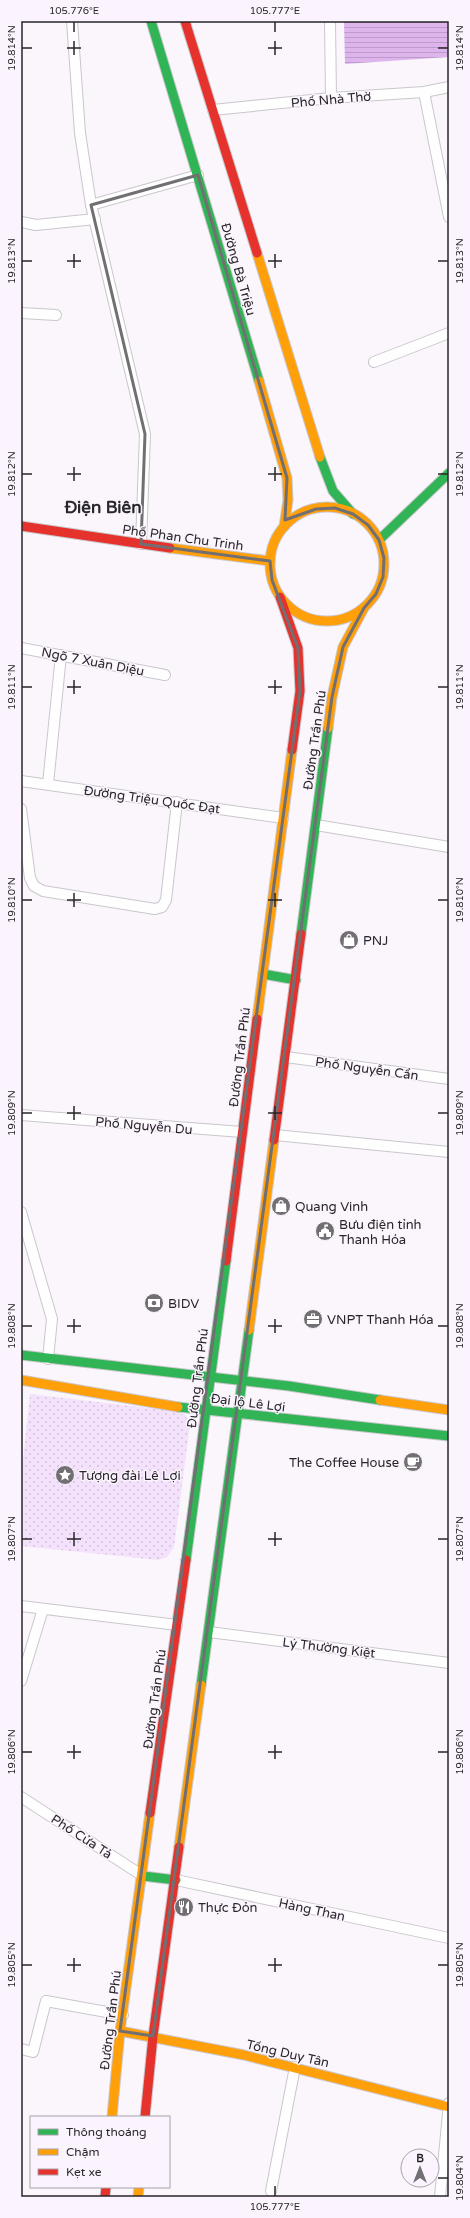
<svg xmlns="http://www.w3.org/2000/svg" width="470" height="2218" font-family="'Varela Round',sans-serif">
	<style>
		.park { fill: url(#park-dots) }
		.water { fill: url(#water-rules) }
		.lines { fill: none; stroke-linecap: round; stroke-linejoin: round }
		.street-casing { stroke: #cac7cb; stroke-width: 12 }
		.fast-casing { stroke: #cac7cb; stroke-width: 11 }
		.slow-casing { stroke: #cac7cb; stroke-width: 11 }
		.jam-casing { stroke: #cac7cb; stroke-width: 11 }
		.street { stroke: #fefeff; stroke-width: 10 }
		.fast { stroke: #30b455; stroke-width: 9 }
		.slow { stroke: #ff9f0a; stroke-width: 9 }
		.jam { stroke: #e5322d; stroke-width: 9 }
		.marked { fill: none; stroke: #726f73; stroke-width: 3; stroke-linejoin: round }
		.ticks { fill: none; stroke: #282629; stroke-width: 1.5 }
		.labels { text-anchor: middle; stroke-width: 3; stroke-linejoin: round; paint-order: stroke }
		.street-label { font-size: 13px; fill: #282629; stroke: #fbf4fe }
		.poi-label { font-size: 13px; fill: #282629; stroke: #fbf4fe; text-anchor: start }
		.district-label { font-size: 17px; font-weight: bold; fill: #282629; stroke: #fbf4fe }
		.neatline { fill: none; stroke: #282629; stroke-width: 1.5 }
		.ticks-label { font-size: 10px; text-anchor: middle; fill: #282629 }
	</style>
	<defs>
		<pattern id="park-dots" width="8" height="8" patternUnits="userSpaceOnUse"><rect width="8" height="8" fill="#f4e1fb"/><path d="M2 2h.1M6 6h.1" fill="none" stroke="#d1c1d7" stroke-width="1.8" stroke-linecap="round"/></pattern>
		<pattern id="water-rules" width="6" height="5" patternUnits="userSpaceOnUse"><rect width="6" height="5" fill="#ddb5ec"/><path d="M0 2.5h6" fill="none" stroke="#be9cca"/></pattern>
	</defs>
	<rect width="100%" height="100%" fill="#faf6fc"/>
	<path class="park" d="M30,1394L174,1411L185,1415L190,1424L174,1547L167,1557L158,1560L21,1546V1480Z"/>
	<path class="water" d="M344,21H449V57L345,64Z"/>
	<g class="lines">
		<defs>
			<g id="street">
				<path d="M72,21L80,133L91,205L145,434L141,544"/>
				<path d="M330,21L331,98"/>
				<path d="M424,92L449,217"/>
				<path d="M213,110L331,98L424,92L449,87"/>
				<path d="M91,205L198,175"/>
				<path d="M21,222L36,225L95,219"/>
				<path d="M21,313L56,315"/>
				<path d="M374,362L449,333"/>
				<path d="M21,648L165,675"/>
				<path d="M21,781L283,818"/>
				<path d="M48,784L61,655"/>
				<path d="M21,809L30,878L34,886L43,891L155,909L162,907L166,900L177,802"/>
				<path d="M316,825L449,847"/>
				<path d="M286,1057L449,1079"/>
				<path d="M21,1115L242,1132"/>
				<path d="M275,1135L449,1152"/>
				<path d="M21,1212L52,1319L48,1359"/>
				<path d="M21,1606L177,1625"/>
				<path d="M209,1632L449,1663"/>
				<path d="M21,1681L43,1609"/>
				<path d="M21,1797L143,1876"/>
				<path d="M176,1880L449,1938"/>
				<path d="M21,2049L33,2052L46,2001L123,2015"/>
				<path d="M271,2191L295,2067"/>
				<path d="M440,2197L449,2103"/>
			</g>
			<g id="fast">
				<path d="M151,21L259,381"/>
				<path d="M320,457L333,491L353,514"/>
				<path d="M379,540L449,473"/>
				<path d="M301,934L328,728"/>
				<path d="M263,974L296,980"/>
				<path d="M21,1355L289,1386L380,1400"/>
				<path d="M178,1407L449,1436"/>
				<path d="M186,1560L226,1261"/>
				<path d="M201,1685L249,1330"/>
				<path d="M143,1876L176,1880"/>
			</g>
			<g id="slow">
				<path d="M257,253L320,457"/>
				<path d="M259,381L287,478L288,500L284,527"/>
				<circle cx="327" cy="564" r="57"/>
				<path d="M170,548L270,561"/>
				<path d="M328,728L332,697L343,647L364,608"/>
				<path d="M257,1019L292,750"/>
				<path d="M249,1330L274,1140"/>
				<path d="M21,1380L178,1407"/>
				<path d="M380,1400L449,1410"/>
				<path d="M179,1847L201,1685"/>
				<path d="M120,2031L244,2055L449,2107"/>
				<path d="M112,2117L120,2031L150,1813"/>
				<path d="M138,2197L139,2187"/>
			</g>
			<g id="jam">
				<path d="M185,21L257,253"/>
				<path d="M21,526L170,548"/>
				<path d="M280,597L298,648L300,691L292,750"/>
				<path d="M274,1140L301,934"/>
				<path d="M226,1261L257,1019"/>
				<path d="M150,1813L186,1560"/>
				<path d="M145,2117L153,2036L179,1847"/>
				<path d="M105,2197L106,2187"/>
			</g>
		</defs>
		<use href="#street" class="street-casing"/>
		<use href="#fast" class="fast-casing"/>
		<use href="#slow" class="slow-casing"/>
		<use href="#jam" class="jam-casing"/>
		<use href="#street" class="street"/>
		<use href="#fast" class="fast"/>
		<use href="#slow" class="slow"/>
		<use href="#jam" class="jam"/>
	</g>
	<path class="marked" d="M198,175L287,478L285,520L316,509L335,508L353,514L368,525L379,540L384,558L383,577L376,594L364,608L343,647L332,697L153,2036L120,2031L300,691L298,648L272,580L270,561L141,544L145,434L91,205Z"/>
	<path class="ticks" d="M74,22V32M275,22V32M74,41V55M275,41V55M22,48H32M67,48H81M268,48H282M438,48H448M74,254V268M275,254V268M22,261H32M67,261H81M268,261H282M438,261H448M74,467V481M275,467V481M22,474H32M67,474H81M268,474H282M438,474H448M74,680V694M275,680V694M22,687H32M67,687H81M268,687H282M438,687H448M74,893V907M275,893V907M22,900H32M67,900H81M268,900H282M438,900H448M74,1106V1120M275,1106V1120M22,1113H32M67,1113H81M268,1113H282M438,1113H448M74,1319V1333M275,1319V1333M22,1326H32M67,1326H81M268,1326H282M438,1326H448M74,1532V1546M275,1532V1546M22,1539H32M67,1539H81M268,1539H282M438,1539H448M74,1745V1759M275,1745V1759M22,1752H32M67,1752H81M268,1752H282M438,1752H448M74,1958V1972M275,1958V1972M22,1965H32M67,1965H81M268,1965H282M438,1965H448M438,2178H448M275,2186V2196"/>
	<defs>
		<symbol id="shop-disc" viewBox="-11 -11 22 22"><circle r="9.5" fill="#726f73" stroke="#fbf4fe"/><path d="M-5-2.5h2.3a2.7 3.5 0 0 1 5.4 0H5L5.5 6h-11ZM-1.5-2.5h3a1.5 2.3 0 0 0-3 0Z" fill="#fff"/></symbol>
		<symbol id="civic-disc" viewBox="-11 -11 22 22"><circle r="9.5" fill="#726f73" stroke="#fbf4fe"/><path d="M-.6-6.5H3V-4.5H.6V-3L4-1V1h2V6H-6V1h2V-1L-.6-3ZM-1.2 2.5V6h2.4V2.5Z" fill="#fff"/></symbol>
		<symbol id="bank-disc" viewBox="-11 -11 22 22"><circle r="9.5" fill="#726f73" stroke="#fbf4fe"/><path d="M-6-4H6V4H-6ZM0-2.3a2.3 2.3 0 1 0 0 4.6a2.3 2.3 0 1 0 0-4.6Z" fill="#fff"/></symbol>
		<symbol id="office-disc" viewBox="-11 -11 22 22"><circle r="9.5" fill="#726f73" stroke="#fbf4fe"/><path d="M-6-3h4V-5.5h4V-3h4V5H-6ZM-1-4.5V-3h2v-1.5ZM-6 0V1H6V0Z" fill="#fff"/></symbol>
		<symbol id="cafe-disc" viewBox="-11 -11 22 22"><circle r="9.5" fill="#726f73" stroke="#fbf4fe"/><path d="M-5.5-4.5H6V0H3Q3 3.5 0 3.5H-2.5Q-5.5 3.5-5.5 0ZM3-3.2v2h1.7v-2ZM-6 4.5H4V6H-6Z" fill="#fff"/></symbol>
		<symbol id="sight-disc" viewBox="-11 -11 22 22"><circle r="9.5" fill="#726f73" stroke="#fbf4fe"/><path d="M0-6L1.8-2.2L6-1.7L2.9 1.2L3.7 5.4L0 3.3L-3.7 5.4L-2.9 1.2L-6-1.7L-1.8-2.2Z" fill="#fff"/></symbol>
		<symbol id="restaurant-disc" viewBox="-11 -11 22 22"><circle r="9.5" fill="#726f73" stroke="#fbf4fe"/><path d="M-5-6h1v4h1v-4h1v4h1v-4h1v5L-1.5 .5V6h-2V.5L-5-1ZM5-6V6H3V1.5H1.5Q1.5-4 5-6Z" fill="#fff"/></symbol>
	</defs>
	<g fill-rule="evenodd">
		<use href="#shop-disc" x="338" y="929" width="22" height="22"/>
		<use href="#shop-disc" x="270" y="1195" width="22" height="22"/>
		<use href="#civic-disc" x="314" y="1220" width="22" height="22"/>
		<use href="#bank-disc" x="143" y="1292" width="22" height="22"/>
		<use href="#office-disc" x="302" y="1308" width="22" height="22"/>
		<use href="#cafe-disc" x="402" y="1451" width="22" height="22"/>
		<use href="#sight-disc" x="54" y="1464" width="22" height="22"/>
		<use href="#restaurant-disc" x="173" y="1896" width="22" height="22"/>
	</g>
	<g class="labels">
		<g class="street-label">
			<text transform="translate(331 99) rotate(-5)" y="5">Phố Nhà Thờ</text>
			<text transform="translate(239 269) rotate(74)" y="5">Đường Bà Triệu</text>
			<text transform="translate(183 537) rotate(8)" y="5">Phố Phan Chu Trinh</text>
			<text transform="translate(93 661) rotate(11)" y="5">Ngõ 7 Xuân Diệu</text>
			<text transform="translate(314 740) rotate(-82)" y="5">Đường Trần Phú</text>
			<text transform="translate(152 799) rotate(8)" y="5">Đường Triệu Quốc Đạt</text>
			<text transform="translate(239 1057) rotate(-83)" y="5">Đường Trần Phú</text>
			<text transform="translate(367 1068) rotate(8)" y="5">Phố Nguyễn Cẩn</text>
			<text transform="translate(144 1125) rotate(5)" y="5">Phố Nguyễn Du</text>
			<text transform="translate(197 1378) rotate(-83)" y="5">Đường Trần Phú</text>
			<text transform="translate(248 1402) rotate(7)" y="5">Đại lộ Lê Lợi</text>
			<text transform="translate(329 1647) rotate(7)" y="5">Lý Thường Kiệt</text>
			<text transform="translate(154 1699) rotate(-82)" y="5">Đường Trần Phú</text>
			<text transform="translate(82 1836) rotate(33)" y="5">Phố Cửa Tả</text>
			<text transform="translate(312 1909) rotate(12)" y="5">Hàng Than</text>
			<text transform="translate(110 2020) rotate(-83)" y="5">Đường Trần Phú</text>
			<text transform="translate(288 2053) rotate(13)" y="5">Tống Duy Tân</text>
		</g>
		<g class="poi-label">
			<text x="363" y="945">PNJ</text>
			<text x="295" y="1211">Quang Vinh</text>
			<text x="339" y="1229">Bưu điện tỉnh<tspan x="339" dy="15">Thanh Hóa</tspan></text>
			<text x="168" y="1308">BIDV</text>
			<text x="327" y="1324">VNPT Thanh Hóa</text>
			<text x="399" y="1467" text-anchor="end">The Coffee House</text>
			<text x="79" y="1480">Tượng đài Lê Lợi</text>
			<text x="198" y="1912">Thực Đỏn</text>
		</g>
		<g class="district-label">
			<text x="103" y="513">Điện Biên</text>
		</g>
	</g>
	<rect width="470" height="2218" fill="none" stroke="#fbf4fe" stroke-width="44"/>
	<rect x="30" y="2116" width="140" height="72" fill="#fbf4fe" stroke="#a7a2a9"/>
	<rect x="38" y="2129" width="20" height="6" fill="#30b455" stroke="#a7a2a9"/>
	<text x="66" y="2136" font-size="12" fill="#282629">Thông thoáng</text>
	<rect x="38" y="2149" width="20" height="6" fill="#ff9f0a" stroke="#a7a2a9"/>
	<text x="66" y="2156" font-size="12" fill="#282629">Chậm</text>
	<rect x="38" y="2169" width="20" height="6" fill="#e5322d" stroke="#a7a2a9"/>
	<text x="66" y="2176" font-size="12" fill="#282629">Kẹt xe</text>
	<g transform="translate(420 2168)"><circle r="19" fill="#fbf4fe" stroke="#a7a2a9"/>
	<path d="M0-3L7 15L0 10L-7 15Z" fill="#726f73"/>
	<text y="-6" font-size="11" font-weight="bold" text-anchor="middle" fill="#282629">B</text>
	</g>
	<rect x="22" y="22" width="426" height="2174" class="neatline"/>
	<g class="ticks-label">
		<text x="74" y="14">105.776°E</text>
		<text x="275" y="14">105.777°E</text>
		<text transform="translate(11 48) rotate(-90)" y="4">19.814°N</text>
		<text transform="translate(459 48) rotate(-90)" y="4">19.814°N</text>
		<text transform="translate(11 261) rotate(-90)" y="4">19.813°N</text>
		<text transform="translate(459 261) rotate(-90)" y="4">19.813°N</text>
		<text transform="translate(11 474) rotate(-90)" y="4">19.812°N</text>
		<text transform="translate(459 474) rotate(-90)" y="4">19.812°N</text>
		<text transform="translate(11 687) rotate(-90)" y="4">19.811°N</text>
		<text transform="translate(459 687) rotate(-90)" y="4">19.811°N</text>
		<text transform="translate(11 900) rotate(-90)" y="4">19.810°N</text>
		<text transform="translate(459 900) rotate(-90)" y="4">19.810°N</text>
		<text transform="translate(11 1113) rotate(-90)" y="4">19.809°N</text>
		<text transform="translate(459 1113) rotate(-90)" y="4">19.809°N</text>
		<text transform="translate(11 1326) rotate(-90)" y="4">19.808°N</text>
		<text transform="translate(459 1326) rotate(-90)" y="4">19.808°N</text>
		<text transform="translate(11 1539) rotate(-90)" y="4">19.807°N</text>
		<text transform="translate(459 1539) rotate(-90)" y="4">19.807°N</text>
		<text transform="translate(11 1752) rotate(-90)" y="4">19.806°N</text>
		<text transform="translate(459 1752) rotate(-90)" y="4">19.806°N</text>
		<text transform="translate(11 1965) rotate(-90)" y="4">19.805°N</text>
		<text transform="translate(459 1965) rotate(-90)" y="4">19.805°N</text>
		<text transform="translate(459 2178) rotate(-90)" y="4">19.804°N</text>
		<text x="275" y="2210">105.777°E</text>
	</g>
</svg>
